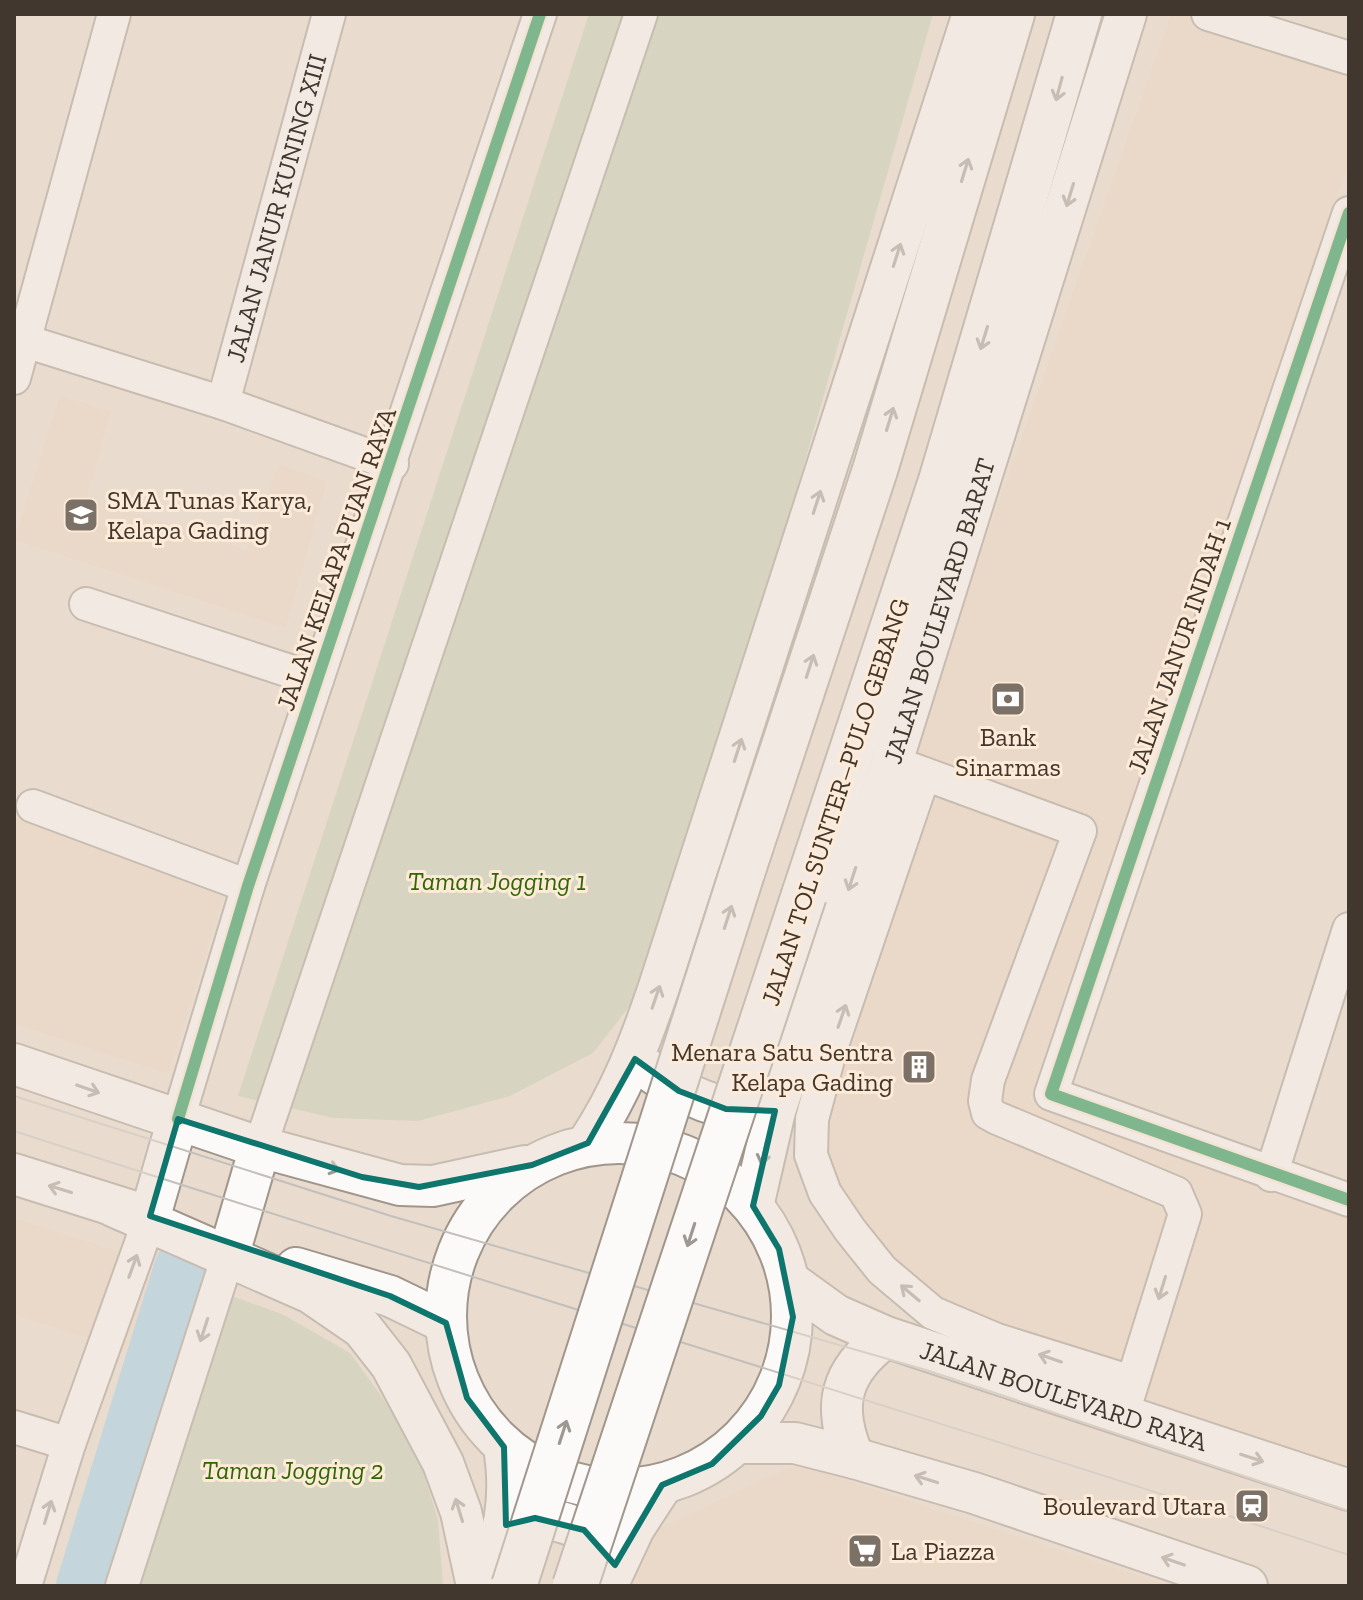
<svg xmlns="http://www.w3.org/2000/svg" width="1363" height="1600" font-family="'Zilla Slab',serif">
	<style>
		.built { fill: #ecd6c0 }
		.green { fill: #c1caaf }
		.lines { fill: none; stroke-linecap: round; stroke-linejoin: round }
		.river { stroke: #98cfe9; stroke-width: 58 }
		.minor-casing { stroke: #a0968c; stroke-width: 36 }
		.major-casing { stroke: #a0968c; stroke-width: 44 }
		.highway-casing { stroke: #a0968c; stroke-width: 48 }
		.minor { stroke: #fcfaf8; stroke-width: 32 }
		.major { stroke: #fcfaf8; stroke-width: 40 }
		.highway { stroke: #fcfaf8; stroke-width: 44 }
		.tram { stroke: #c3bfbb; stroke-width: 2 }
		.highway-bridge-casing { stroke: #a0968c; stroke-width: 48; stroke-linecap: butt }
		.highway-bridge { stroke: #fcfaf8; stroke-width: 44 }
		.cycleway-casing { stroke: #fdead7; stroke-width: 17 }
		.cycleway { stroke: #00873e; stroke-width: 12 }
		.oneway { stroke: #9e9893 }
		.marked { fill: none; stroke: #0f766e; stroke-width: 6; stroke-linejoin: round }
		.labels { text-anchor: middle; stroke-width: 6; stroke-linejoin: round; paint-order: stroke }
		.street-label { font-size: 26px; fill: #41372e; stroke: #fdead7 }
		.poi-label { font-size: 26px; fill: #41372e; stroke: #fdead7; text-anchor: start }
		.park-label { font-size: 26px; font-style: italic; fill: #316605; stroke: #fdead7 }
	</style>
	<rect width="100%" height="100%" fill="#e9dccf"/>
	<g class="built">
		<path d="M1171,14H1210L1349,59V163L1030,1098L1349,1202V1480L1036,1378L867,1253L821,1150L815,1023Z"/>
		<path d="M60,395L111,412L87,497L246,550L279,464L327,481L286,628L14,540Z"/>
		<path d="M14,809L225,892L169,1074L14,1024Z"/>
		<path d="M14,1218L156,1263L126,1350L14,1315Z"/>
		<path d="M797,1464L1171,1586H623L640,1537Z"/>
	</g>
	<g class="green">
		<path d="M589,14H933L660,967L593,1053L510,1096L418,1121L334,1118L238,1096Z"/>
		<path d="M229,1295L284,1315L350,1353L414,1441L438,1520L443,1586H135Z"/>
	</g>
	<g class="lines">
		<path class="river" d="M85,1586L183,1268"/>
		<defs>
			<g id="minor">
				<path d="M1208,14L1349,58"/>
				<path d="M1349,213L1051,1094L1349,1200"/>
				<path d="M25,341L223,403L392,464"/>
				<path d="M14,378L114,14"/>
				<path id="s1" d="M223,403L329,14"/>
				<path d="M86,604L317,680"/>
				<path d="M892,762L1080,831L988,1080L985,1101L988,1113L997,1118L1176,1193L1185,1214L1122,1416"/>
				<path d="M924,774L831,1048L812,1119L811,1155L825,1193L850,1230L882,1270L933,1313L997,1340L1125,1380L1119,1406"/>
				<path d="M33,806L248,886"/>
				<path d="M178,1119L248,886L540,14"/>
				<path d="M260,1147L641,14"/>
				<path d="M1271,1175L1349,929"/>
				<path d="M14,1427L69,1444"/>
				<path d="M25,1586L69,1444L149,1221"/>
				<path d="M122,1586L228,1256"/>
			</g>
			<g id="major">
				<path d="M14,1064L253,1145L400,1185L433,1186L525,1166"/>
				<path d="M649,1070C682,1095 721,1112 763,1111"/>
				<circle cx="619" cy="1316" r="173"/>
				<path d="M588,1143C621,1093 640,1043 659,987L973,14"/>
				<path d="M14,1174L138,1213"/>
				<path d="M113,1206L311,1293L362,1328L391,1365L443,1463L461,1512L477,1586"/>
				<path id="s2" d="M753,1206L775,1111L892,762L1126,14"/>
				<path d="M150,1216L178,1119"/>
				<path d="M231,1247L260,1147"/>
				<path d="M296,1268L390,1296L446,1323"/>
				<path id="s3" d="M789,1281L836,1315L886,1337L1349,1490"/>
				<path d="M739,1443H795L854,1458L974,1493L1247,1586"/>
				<path d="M854,1458C831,1406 840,1371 886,1337"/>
				<path d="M506,1525C553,1511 588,1523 615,1565"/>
				<path d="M485,1586C503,1534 513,1503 504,1447"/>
				<path d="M607,1586L634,1528L662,1485"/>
			</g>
			<g id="highway">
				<path d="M742,873L875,470L1012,14"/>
				<path d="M804,895L941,481L1079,14"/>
			</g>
		</defs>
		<use href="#minor" class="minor-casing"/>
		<use href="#major" class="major-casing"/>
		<use href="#highway" class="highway-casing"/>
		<use href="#minor" class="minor"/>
		<use href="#major" class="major"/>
		<use href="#highway" class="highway"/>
		<g class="tram">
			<path d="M14,1096L391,1216L926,1370L1349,1511"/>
			<path d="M14,1131C458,1275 905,1409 1349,1555"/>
		</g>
		<defs>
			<g id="highway-bridge">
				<path d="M514,1586L742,873"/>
				<path d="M575,1586L804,895"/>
			</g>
		</defs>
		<use href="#highway-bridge" class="highway-bridge-casing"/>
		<use href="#highway-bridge" class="highway-bridge"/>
		<defs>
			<g id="cycleway">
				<path d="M1349,213L1051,1094L1349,1200"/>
				<path d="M178,1119L248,886L540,14"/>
			</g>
		</defs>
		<use href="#cycleway" class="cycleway-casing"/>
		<use href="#cycleway" class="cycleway"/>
	</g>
	<defs><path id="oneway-shaft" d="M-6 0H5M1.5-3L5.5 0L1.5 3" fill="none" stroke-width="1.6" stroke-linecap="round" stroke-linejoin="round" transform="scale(2)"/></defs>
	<g class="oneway">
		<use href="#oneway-shaft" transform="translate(1059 89) rotate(105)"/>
		<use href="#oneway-shaft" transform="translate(965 170) rotate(-73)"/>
		<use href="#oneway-shaft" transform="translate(1070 195) rotate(107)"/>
		<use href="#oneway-shaft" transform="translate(897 255) rotate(-72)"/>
		<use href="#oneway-shaft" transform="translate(984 338) rotate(107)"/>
		<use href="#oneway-shaft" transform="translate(890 419) rotate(-73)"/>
		<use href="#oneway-shaft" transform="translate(817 502) rotate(-72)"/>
		<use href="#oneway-shaft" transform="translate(810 666) rotate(-72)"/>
		<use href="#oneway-shaft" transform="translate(738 750) rotate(-72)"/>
		<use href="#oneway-shaft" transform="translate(852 879) rotate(108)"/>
		<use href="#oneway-shaft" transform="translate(728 917) rotate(-72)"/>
		<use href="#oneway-shaft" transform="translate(656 997) rotate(-71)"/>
		<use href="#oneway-shaft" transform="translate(842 1016) rotate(-71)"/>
		<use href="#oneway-shaft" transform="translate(88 1089) rotate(19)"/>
		<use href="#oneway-shaft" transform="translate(764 1153) rotate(103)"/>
		<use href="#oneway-shaft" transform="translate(328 1167) rotate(16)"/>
		<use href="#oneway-shaft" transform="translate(60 1189) rotate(-163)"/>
		<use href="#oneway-shaft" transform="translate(691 1235) rotate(108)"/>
		<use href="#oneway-shaft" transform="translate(133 1266) rotate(-70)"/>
		<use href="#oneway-shaft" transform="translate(1162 1288) rotate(107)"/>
		<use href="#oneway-shaft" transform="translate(910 1293) rotate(-140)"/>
		<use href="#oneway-shaft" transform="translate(204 1330) rotate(108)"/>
		<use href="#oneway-shaft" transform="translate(1050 1358) rotate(-161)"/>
		<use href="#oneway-shaft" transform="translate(563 1432) rotate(-72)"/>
		<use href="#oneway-shaft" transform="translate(1252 1458) rotate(18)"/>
		<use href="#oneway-shaft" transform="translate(926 1479) rotate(-163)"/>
		<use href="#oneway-shaft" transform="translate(459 1510) rotate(-107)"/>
		<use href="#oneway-shaft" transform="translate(48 1512) rotate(-73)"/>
		<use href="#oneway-shaft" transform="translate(1173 1561) rotate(-161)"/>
	</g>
	<path d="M0 0H1363V1600H0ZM635,1059L679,1091L726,1109L775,1111L753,1206L779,1249L793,1317L779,1385L761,1416L712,1464L662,1485L615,1565L584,1530L535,1518L506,1525L504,1447L467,1398L446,1323L390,1296L150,1216L178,1119L362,1177L419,1187L532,1165L588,1143Z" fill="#e9dccf" fill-opacity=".55" fill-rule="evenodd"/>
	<path class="marked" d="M635,1059L679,1091L726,1109L775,1111L753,1206L779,1249L793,1317L779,1385L761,1416L712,1464L662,1485L615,1565L584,1530L535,1518L506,1525L504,1447L467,1398L446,1323L390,1296L150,1216L178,1119L362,1177L419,1187L532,1165L588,1143Z"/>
	<defs>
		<symbol id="school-square" viewBox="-11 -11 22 22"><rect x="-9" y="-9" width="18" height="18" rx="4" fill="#7c7166" stroke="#fdead7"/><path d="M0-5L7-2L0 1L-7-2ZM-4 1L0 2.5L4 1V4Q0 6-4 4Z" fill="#fff"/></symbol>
		<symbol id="bank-square" viewBox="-11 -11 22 22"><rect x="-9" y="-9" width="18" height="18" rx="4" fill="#7c7166" stroke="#fdead7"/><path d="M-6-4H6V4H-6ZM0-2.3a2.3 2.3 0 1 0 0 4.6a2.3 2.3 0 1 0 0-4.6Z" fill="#fff"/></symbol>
		<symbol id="building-square" viewBox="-11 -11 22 22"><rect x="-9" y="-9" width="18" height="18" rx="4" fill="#7c7166" stroke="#fdead7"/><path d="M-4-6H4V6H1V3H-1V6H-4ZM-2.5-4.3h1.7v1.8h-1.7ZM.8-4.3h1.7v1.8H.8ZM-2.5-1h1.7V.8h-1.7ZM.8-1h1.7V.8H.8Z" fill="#fff"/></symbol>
		<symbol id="station-square" viewBox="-11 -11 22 22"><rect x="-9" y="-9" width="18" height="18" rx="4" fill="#7c7166" stroke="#fdead7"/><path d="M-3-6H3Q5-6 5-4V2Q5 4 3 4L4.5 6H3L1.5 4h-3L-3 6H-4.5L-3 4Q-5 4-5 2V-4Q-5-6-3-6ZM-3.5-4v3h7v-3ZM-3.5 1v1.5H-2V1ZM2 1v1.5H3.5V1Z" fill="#fff"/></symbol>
		<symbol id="supermarket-square" viewBox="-11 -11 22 22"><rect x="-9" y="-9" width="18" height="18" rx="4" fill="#7c7166" stroke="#fdead7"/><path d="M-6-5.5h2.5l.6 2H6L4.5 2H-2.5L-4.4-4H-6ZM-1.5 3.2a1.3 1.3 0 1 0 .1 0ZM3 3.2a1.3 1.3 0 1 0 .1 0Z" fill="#fff"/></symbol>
	</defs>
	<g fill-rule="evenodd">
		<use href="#school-square" x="61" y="495" width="40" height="40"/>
		<use href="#bank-square" x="988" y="679" width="40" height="40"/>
		<use href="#building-square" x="899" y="1047" width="40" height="40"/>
		<use href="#station-square" x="1232" y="1486" width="40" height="40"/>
		<use href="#supermarket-square" x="845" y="1531" width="40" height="40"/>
	</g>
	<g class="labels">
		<g class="street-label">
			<text dy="9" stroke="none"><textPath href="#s1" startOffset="202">JALAN JANUR KUNING XIII</textPath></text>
			<text transform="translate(336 559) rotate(-71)" y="9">JALAN KELAPA PUAN RAYA</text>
			<text dy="9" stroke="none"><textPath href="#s2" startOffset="624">JALAN BOULEVARD BARAT</textPath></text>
			<text transform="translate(1179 646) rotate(-71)" y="9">JALAN JANUR INDAH 1</text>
			<text transform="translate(835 802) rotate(-72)" y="9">JALAN TOL SUNTER–PULO GEBANG</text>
			<text dy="9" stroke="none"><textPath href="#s3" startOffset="300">JALAN BOULEVARD RAYA</textPath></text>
		</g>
		<g class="poi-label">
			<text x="107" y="509">SMA Tunas Karya,<tspan x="107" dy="30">Kelapa Gading</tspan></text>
			<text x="1008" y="746" text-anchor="middle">Bank<tspan x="1008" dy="30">Sinarmas</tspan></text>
			<text x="893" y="1061" text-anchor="end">Menara Satu Sentra<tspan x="893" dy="30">Kelapa Gading</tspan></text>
			<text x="1226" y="1515" text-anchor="end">Boulevard Utara</text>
			<text x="891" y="1560">La Piazza</text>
		</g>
		<g class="park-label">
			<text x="497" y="890">Taman Jogging 1</text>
			<text x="293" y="1479">Taman Jogging 2</text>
		</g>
	</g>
	<rect width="1363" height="1600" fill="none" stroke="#41372e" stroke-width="32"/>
</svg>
